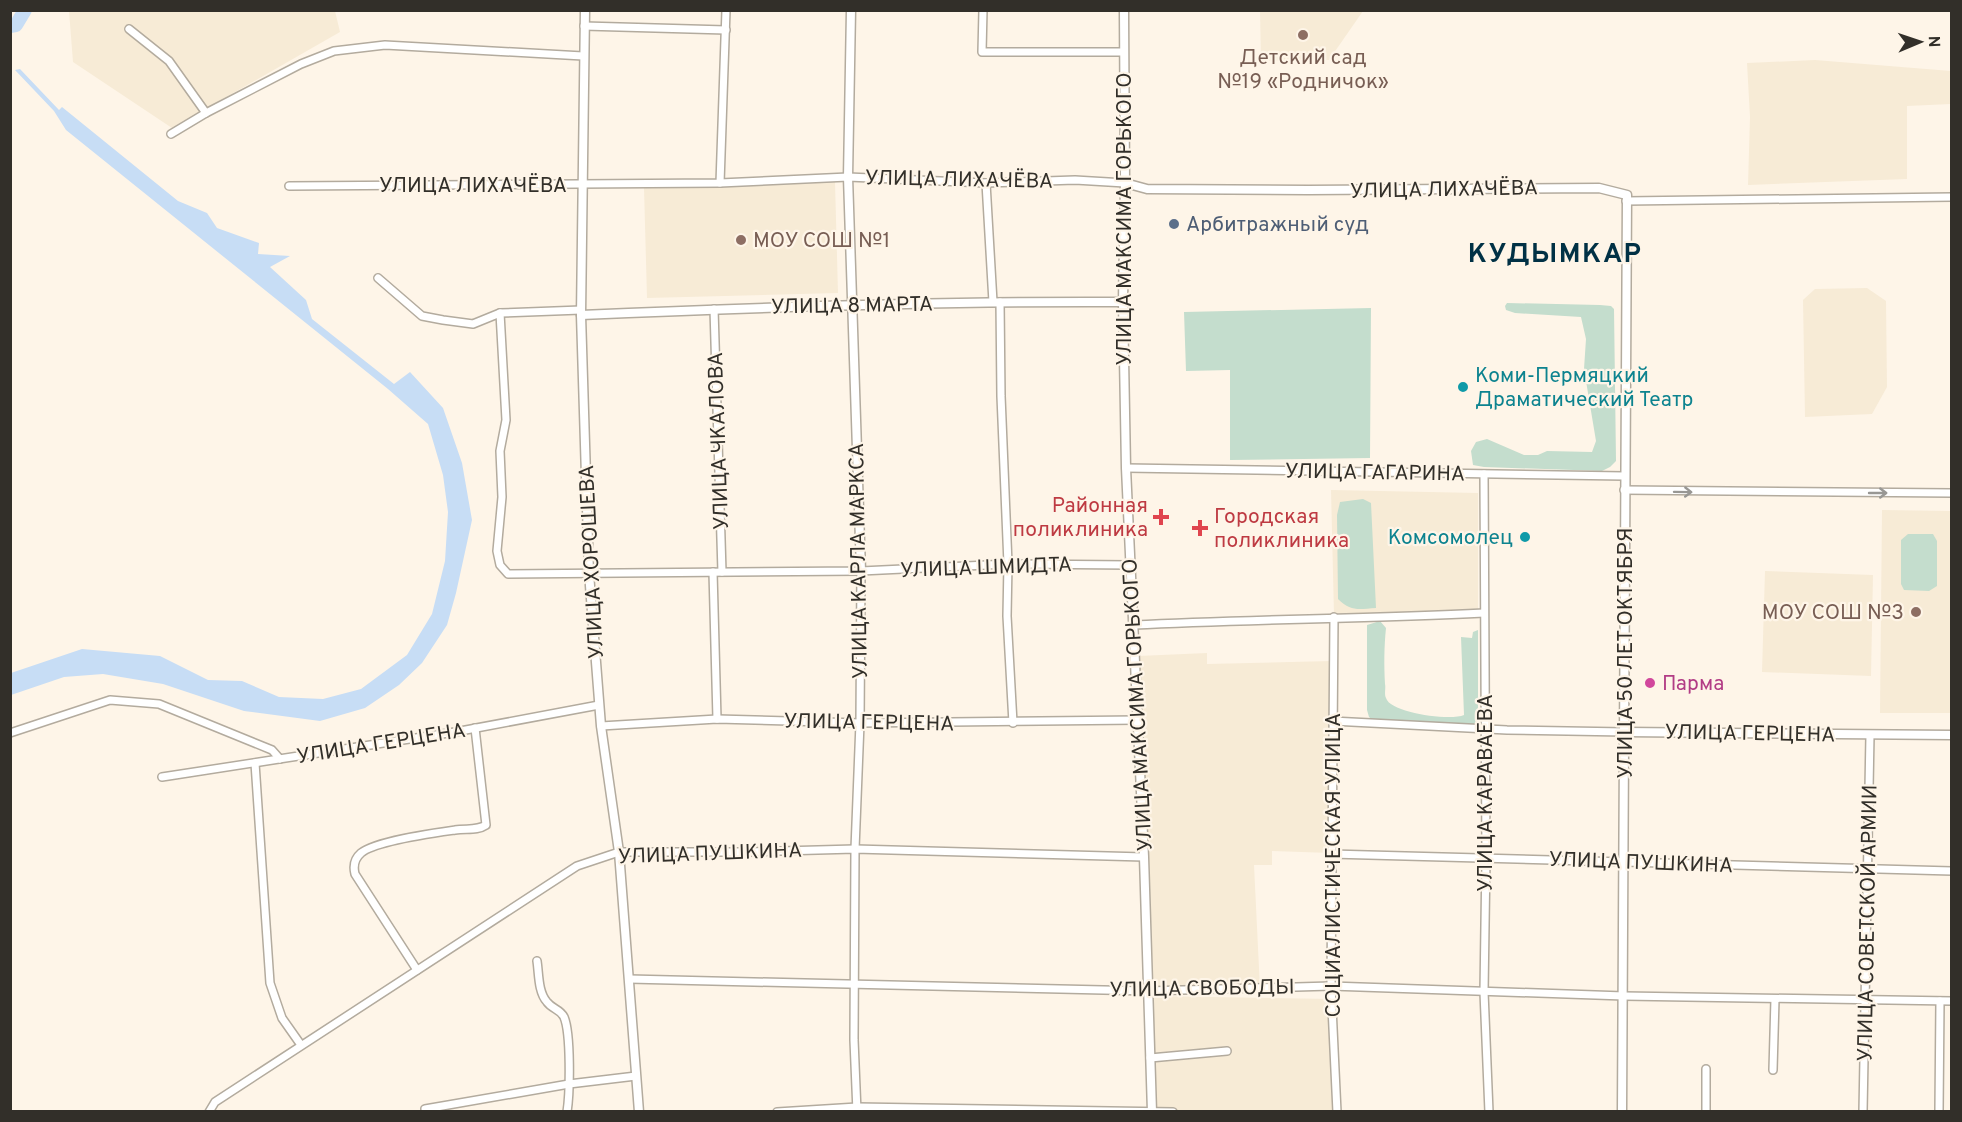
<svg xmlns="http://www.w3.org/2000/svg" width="1962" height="1122" font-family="Overpass,sans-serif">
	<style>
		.built { fill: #f7ebd6 }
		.green { fill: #c4ddcd }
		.water { fill: #c7ddf5 }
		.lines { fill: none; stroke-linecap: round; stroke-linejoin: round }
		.river { stroke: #c7ddf5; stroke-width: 14 }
		.minor-casing { stroke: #b3ab9e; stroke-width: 10 }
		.tertiary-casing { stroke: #b3ab9e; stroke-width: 11 }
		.minor { stroke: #fff; stroke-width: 7 }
		.tertiary { stroke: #fff; stroke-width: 8 }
		.oneway { stroke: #989794 }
		.education-dot { fill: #8d6e63; stroke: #fef5e8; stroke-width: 2 }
		.service-dot { fill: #5c6f8a; stroke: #fef5e8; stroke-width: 2 }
		.culture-dot { fill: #0f9aa8; stroke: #fef5e8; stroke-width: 2 }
		.health-dot { fill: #e0444e; stroke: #fef5e8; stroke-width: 2 }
		.hotel-dot { fill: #d1479c; stroke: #fef5e8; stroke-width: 2 }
		.labels { text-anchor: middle; stroke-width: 4.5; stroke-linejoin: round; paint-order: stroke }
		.education-label { font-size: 21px; fill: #785e54; stroke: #fef5e8 }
		.street-label { font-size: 21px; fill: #322f29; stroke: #fef5e8 }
		.service-label { font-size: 21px; fill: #4e5e75; stroke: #fef5e8; text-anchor: start }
		.culture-label { font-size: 21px; fill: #0d838f; stroke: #fef5e8; text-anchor: start }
		.health-label { font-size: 21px; fill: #be3a42; stroke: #fef5e8; text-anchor: end }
		.hotel-label { font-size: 21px; fill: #b23c85; stroke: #fef5e8; text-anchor: start }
		.district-label { font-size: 27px; font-weight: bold; letter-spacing: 1.5px; fill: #013145; stroke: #fef5e8 }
	</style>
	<rect width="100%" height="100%" fill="#fef5e8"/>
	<g class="built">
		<path d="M69,11H335L340,32L193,116L175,130L73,62Z"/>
		<path d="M1260,11V10L1363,11L1329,60L1261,61Z"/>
		<path d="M1815,60L1951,71V104L1907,106V179L1748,185L1750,117L1747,63Z"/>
		<path d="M835,182L838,293L647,298L644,188Z"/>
		<path d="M1867,288L1886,301L1887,387L1872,414L1805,417L1803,300L1815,289Z"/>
		<path d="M1331,490L1478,493V611L1427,614L1334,615Z"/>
		<path d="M1882,510L1951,511V713H1880Z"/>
		<path d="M1765,571L1873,575L1871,676L1762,672Z"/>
		<path d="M1207,653V664L1332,661L1331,853L1272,851V865H1254L1260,989L1152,990L1138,656Z"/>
		<path d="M1152,996L1333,999L1335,1110L1155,1111Z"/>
	</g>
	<g class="green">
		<path d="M1507,303L1600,305L1611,306L1614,309L1616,461L1610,467L1602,471L1484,467L1473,465L1471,451L1476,442L1487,439L1524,455H1538L1547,451L1592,452L1596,441L1584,369L1586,339L1581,317L1515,313L1506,310L1505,306Z"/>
		<path d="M1371,308L1370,458L1230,460V370L1186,371L1184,312Z"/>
		<path d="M1363,499L1371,503L1376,608C1359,609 1351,612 1338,599L1337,515L1340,502Z"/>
		<path d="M1908,534H1933L1937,541V586L1929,591L1904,590L1901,584V540Z"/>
		<path d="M1380,621L1386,628C1384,648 1384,665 1385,684C1386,688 1384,694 1386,698C1390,713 1450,721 1464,715L1461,637L1472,638L1473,632L1478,630V716L1476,726L1374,721L1369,717L1367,710V625Z"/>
	</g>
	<path class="water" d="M20,69L59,110L62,107L178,201L207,213L217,228L259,243L258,254L290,256L270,267L306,300L312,319L394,384L410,372L443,408L462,463L472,520L456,593L447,625L422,663L399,685L365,708L320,721L244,711L163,684L103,674L64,677L11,695V673L82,649L160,656L208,680L242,681L279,697L323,699L361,689L407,655L432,614L445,561L448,512L443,475L428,424L388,389L66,130L54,111L15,70Z"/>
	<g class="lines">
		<path class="river" d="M10,26L16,25L25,10"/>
		<defs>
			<g id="minor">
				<path d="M983,10L982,52H1124"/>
				<path d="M584,26L726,30"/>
				<path d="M129,29L169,61L206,113"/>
				<path d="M171,134L206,113L301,64L334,51L385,45L583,56"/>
				<path d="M720,183L726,10"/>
				<path d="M986,183L993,302"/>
				<path d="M289,186L720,183L848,177L986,183L1075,180L1125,183"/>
				<path d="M1626,201L1952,197"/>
				<path d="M378,278L422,316L443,320L473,324L500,313L581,310"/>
				<path d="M1000,302L1001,396L1008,564L1007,616L1013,723"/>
				<path d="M714,309L722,572"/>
				<path d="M500,313L506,420L500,451L502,497L497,551L500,565L508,574L861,571L1008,564L1130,565"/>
				<path d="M1126,468L1624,476"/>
				<path d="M1484,474L1486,858L1484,992L1489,1112"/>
				<path d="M1624,490L1952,493"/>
				<path d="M713,572L717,719"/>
				<path d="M1334,617L1331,986L1337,1112"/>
				<path d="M1134,625C1250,619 1367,619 1484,613"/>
				<path d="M1332,721L1507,730L1625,732"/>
				<path d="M601,726L717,719L860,723L1138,720"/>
				<path d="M10,733L110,700L159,704L272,750L280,759"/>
				<path d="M255,763L270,983L282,1018L301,1045"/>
				<path d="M162,777L455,732L599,705"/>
				<path d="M1331,854L1952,871"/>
				<path d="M537,961C539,974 538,992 547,1002C552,1009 560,1009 564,1017C571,1033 570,1093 567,1112"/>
				<path d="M417,970L355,874C353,866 354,859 361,853C375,841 434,833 455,830C466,828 477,831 486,825L475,728"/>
				<path d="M629,979L1147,991L1331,986L1624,996L1952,1001"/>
				<path d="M1150,1058L1227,1051"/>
				<path d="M1773,1070L1775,999"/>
				<path d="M425,1109L569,1084L636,1076"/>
				<path d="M209,1112L215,1102L577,866L619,852H748L855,849L1144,857"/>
				<path d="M777,1112L857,1107L1173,1112"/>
				<path d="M857,1112L854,1040L855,849L860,723L861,571"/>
				<path d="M1706,1112V1069"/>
				<path d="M1863,1112L1870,735"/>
				<path d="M1939,1112L1940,1001"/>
			</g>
			<g id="tertiary">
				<path d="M585,10L581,315L589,573L601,726L619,852L639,1112"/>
				<path d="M851,10L848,177L861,571"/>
				<path d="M1124,10L1125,183L1123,302L1126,468L1144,857L1152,1112"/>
				<path d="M1125,183L1147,189L1308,190L1599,188L1627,195C1625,500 1626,806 1622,1112"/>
				<path d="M581,315C762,307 942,301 1123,302"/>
				<path d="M1625,732L1952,735"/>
			</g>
		</defs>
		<use href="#minor" class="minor-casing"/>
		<use href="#tertiary" class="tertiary-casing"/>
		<use href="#minor" class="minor"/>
		<use href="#tertiary" class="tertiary"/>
	</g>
	<defs><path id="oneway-shaft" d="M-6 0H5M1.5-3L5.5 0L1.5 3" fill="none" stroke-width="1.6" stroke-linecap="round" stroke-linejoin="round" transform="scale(1.5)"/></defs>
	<g class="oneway">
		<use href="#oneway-shaft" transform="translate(1683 492) rotate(1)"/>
		<use href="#oneway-shaft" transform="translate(1878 493)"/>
	</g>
	<g class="education-dot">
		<circle cx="1303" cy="35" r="6"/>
		<circle cx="741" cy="240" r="6"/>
		<circle cx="1916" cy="612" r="6"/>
	</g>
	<circle class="service-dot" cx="1174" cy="224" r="6"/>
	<g class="culture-dot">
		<circle cx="1463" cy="387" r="6"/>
		<circle cx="1525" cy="537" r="6"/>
	</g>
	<g class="health-dot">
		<path d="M1158 508h6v6h6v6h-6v6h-6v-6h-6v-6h6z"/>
		<path d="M1197 519h6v6h6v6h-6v6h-6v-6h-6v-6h6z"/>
	</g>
	<circle class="hotel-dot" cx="1650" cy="683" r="6"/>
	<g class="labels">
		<g class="education-label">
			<text x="1303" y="64">Детский сад<tspan x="1303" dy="24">№19 «Родничок»</tspan></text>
			<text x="753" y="247" text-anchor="start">МОУ СОШ №1</text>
			<text x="1904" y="619" text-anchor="end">МОУ СОШ №3</text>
		</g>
		<g class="street-label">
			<text transform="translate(959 179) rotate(1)" y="7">УЛИЦА ЛИХАЧЁВА</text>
			<text x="473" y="192">УЛИЦА ЛИХАЧЁВА</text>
			<text transform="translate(1444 189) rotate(-1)" y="7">УЛИЦА ЛИХАЧЁВА</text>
			<text transform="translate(1124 219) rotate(-90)" y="7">УЛИЦА МАКСИМА ГОРЬКОГО</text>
			<text transform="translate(852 305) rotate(-1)" y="7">УЛИЦА 8 МАРТА</text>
			<text transform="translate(718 441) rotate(-92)" y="7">УЛИЦА ЧКАЛОВА</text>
			<text transform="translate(1375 472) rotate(1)" y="7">УЛИЦА ГАГАРИНА</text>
			<text transform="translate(858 561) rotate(-91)" y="7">УЛИЦА КАРЛА МАРКСА</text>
			<text transform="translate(591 562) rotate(-93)" y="7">УЛИЦА ХОРОШЕВА</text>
			<text transform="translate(986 567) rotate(-2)" y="7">УЛИЦА ШМИДТА</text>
			<text transform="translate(1625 653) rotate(-90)" y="7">УЛИЦА 50 ЛЕТ ОКТЯБРЯ</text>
			<text transform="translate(1137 705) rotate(-93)" y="7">УЛИЦА МАКСИМА ГОРЬКОГО</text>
			<text transform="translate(869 722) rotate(1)" y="7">УЛИЦА ГЕРЦЕНА</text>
			<text transform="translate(1750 733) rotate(1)" y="7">УЛИЦА ГЕРЦЕНА</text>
			<text transform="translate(381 743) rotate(-9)" y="7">УЛИЦА ГЕРЦЕНА</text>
			<text transform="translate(1485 793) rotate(-90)" y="7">УЛИЦА КАРАВАЕВА</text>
			<text transform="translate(710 853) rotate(-2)" y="7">УЛИЦА ПУШКИНА</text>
			<text transform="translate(1641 862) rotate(2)" y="7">УЛИЦА ПУШКИНА</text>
			<text transform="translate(1333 865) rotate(-90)" y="7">СОЦИАЛИСТИЧЕСКАЯ УЛИЦА</text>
			<text transform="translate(1867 923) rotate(-89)" y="7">УЛИЦА СОВЕТСКОЙ АРМИИ</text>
			<text transform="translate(1202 988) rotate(-1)" y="7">УЛИЦА СВОБОДЫ</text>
		</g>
		<g class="service-label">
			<text x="1186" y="231">Арбитражный суд</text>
		</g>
		<g class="culture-label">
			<text x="1475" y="382">Коми-Пермяцкий<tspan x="1475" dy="24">Драматический Театр</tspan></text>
			<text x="1513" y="544" text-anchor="end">Комсомолец</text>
		</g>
		<g class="health-label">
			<text x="1148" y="512">Районная<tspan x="1148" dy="24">поликлиника</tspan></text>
			<text x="1214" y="523" text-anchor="start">Городская<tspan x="1214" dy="24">поликлиника</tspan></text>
		</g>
		<g class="hotel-label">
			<text x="1662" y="690">Парма</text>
		</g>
		<g class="district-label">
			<text x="1555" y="262">КУДЫМКАР</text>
		</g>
	</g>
	<rect width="1962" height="1122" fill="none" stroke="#322f29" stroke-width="24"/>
	<g transform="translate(1920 42) rotate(88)" stroke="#fef5e8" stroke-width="4.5" paint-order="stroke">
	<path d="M0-4.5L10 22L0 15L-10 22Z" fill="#322f29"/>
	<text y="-9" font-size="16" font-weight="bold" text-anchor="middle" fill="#322f29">N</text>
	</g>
</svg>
